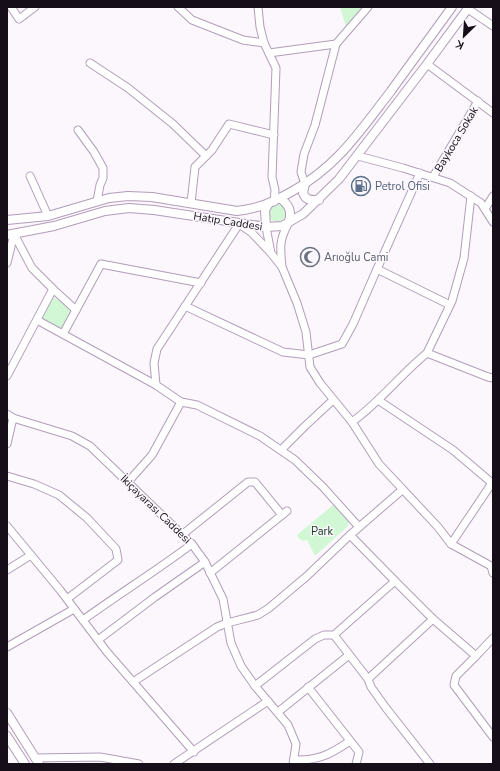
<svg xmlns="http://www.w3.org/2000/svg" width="500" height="771" font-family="'Nunito Sans',sans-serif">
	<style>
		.green { fill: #d2f7d5 }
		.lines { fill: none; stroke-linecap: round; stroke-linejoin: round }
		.minor-casing { stroke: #b29dba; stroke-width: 9 }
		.major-casing { stroke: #b29dba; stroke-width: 10 }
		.minor { stroke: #fff; stroke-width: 7 }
		.major { stroke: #fff; stroke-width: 8 }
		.labels { text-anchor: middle; stroke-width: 3; stroke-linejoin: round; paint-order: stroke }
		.street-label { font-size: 11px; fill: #160f19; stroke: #fbf7fd }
		.service-label { font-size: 11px; fill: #4e5e75; stroke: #fbf7fd; text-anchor: start }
		.worship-label { font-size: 11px; fill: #5b616d; stroke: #fbf7fd; text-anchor: start }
		.park-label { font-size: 11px; fill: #0f3618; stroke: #fbf7fd }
	</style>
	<rect width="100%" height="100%" fill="#fbf7fd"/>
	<g class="green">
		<path d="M340,7H362L346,27Z"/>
		<circle cx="277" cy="213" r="9"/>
		<path d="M52,296L70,308L72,312L62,330L42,319Z"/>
		<path d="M333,505L337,507L349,522L347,527L315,556L307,540L303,541L298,538L297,535Z"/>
	</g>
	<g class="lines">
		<defs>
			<g id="minor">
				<path d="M11,7L19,19L35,7"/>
				<path d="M178,7L192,20L243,40L264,43"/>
				<path d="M258,7L260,27L264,43L276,68L272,177L275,190L274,202"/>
				<path d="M468,9L493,26"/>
				<path d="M269,53L336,44L368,7"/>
				<path d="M90,63L128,88L173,124L206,156"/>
				<path d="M427,64L493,113"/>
				<path d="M78,130L94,152L103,168V178L100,185L97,201"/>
				<path d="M358,156L403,168L450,183L481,203L493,222"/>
				<path d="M30,176L48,216"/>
				<path d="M433,177L478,101"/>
				<path d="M305,184L301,172L304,154L315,125L336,44"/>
				<path d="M471,196L464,258L452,301L427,353L488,377L493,378"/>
				<path d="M191,203L195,167L212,150L229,124L274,135"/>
				<path d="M485,209L493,196"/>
				<path d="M266,227L271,253L282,267L297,303L306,332L310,367L320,383L352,422L379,464L438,527L451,544L491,566L493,573"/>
				<path d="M14,234L32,268L53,289"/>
				<path d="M271,253L251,232L239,224L157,349L154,363L156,385L181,402L197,405L260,436L295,460L323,487L359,527"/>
				<path d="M7,263L14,234"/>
				<path d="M282,267C280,247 279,240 289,222"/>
				<path d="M377,269L420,173"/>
				<path d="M185,306L283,352L309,355L342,344L353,324L377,269L450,305"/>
				<path d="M37,320L156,385"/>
				<path d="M63,334L101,264L201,283"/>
				<path d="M7,376L53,289L76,310"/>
				<path d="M378,400L453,450L492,483L451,544"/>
				<path d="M7,414L13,418L72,436L90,446L192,544L205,562L223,599L231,643L241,666L255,686L288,725L296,744L293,764"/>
				<path d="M352,422C380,402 401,374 427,353"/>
				<path d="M7,444L13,418"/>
				<path d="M281,450L304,427L333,400"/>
				<path d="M7,476L34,484L59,495L87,518L116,549L118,560L67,599"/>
				<path d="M128,482L152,455L181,402"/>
				<path d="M7,526L60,590L107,652L194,752"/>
				<path d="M183,534L248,482H255L282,515"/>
				<path d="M350,535L395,581"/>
				<path d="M7,570L31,555"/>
				<path d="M210,573L287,511"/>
				<path d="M83,620C119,594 156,571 192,544"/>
				<path d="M334,635L368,679"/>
				<path d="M98,640L155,597L205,562"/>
				<path d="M7,647L74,609"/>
				<path d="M476,656L456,676L454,685L493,737"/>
				<path d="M133,682L217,627L227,623L258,615L269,608L307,576L350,535L402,490"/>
				<path d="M255,686L315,639L324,635H334L395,581L433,619"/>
				<path d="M308,687L359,752L356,764"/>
				<path d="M278,712L349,655"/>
				<path d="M35,758L100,757L139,764"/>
				<path d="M294,760C318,761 331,754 350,741"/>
				<path d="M174,764L268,701"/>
				<path d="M430,764L386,708L371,687L368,679L433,619L476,656L493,638"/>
			</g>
			<g id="major">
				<path d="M305,184L303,193C306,201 311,200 319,200"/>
				<path d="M280,198C289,205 292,211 289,221"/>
				<path d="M7,220L48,216L109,198L128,196L152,197L237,211C260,208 271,203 291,192C337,167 360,131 391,91C411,63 432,35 452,7"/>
				<path d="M266,227L265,210L269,203"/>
				<path d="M7,235L54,226L105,211L129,208L154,210L266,227L282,226L303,214L339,179L427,64L469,7"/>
				<path d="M7,713L39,764"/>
				<path d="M7,736L25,764"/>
			</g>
		</defs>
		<use href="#minor" class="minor-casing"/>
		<use href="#major" class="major-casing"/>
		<use href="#minor" class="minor"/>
		<use href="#major" class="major"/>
	</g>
	<defs>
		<symbol id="fuel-ring" viewBox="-11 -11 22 22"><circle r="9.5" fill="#fbf7fd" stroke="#5c6f8a" stroke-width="1.5"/><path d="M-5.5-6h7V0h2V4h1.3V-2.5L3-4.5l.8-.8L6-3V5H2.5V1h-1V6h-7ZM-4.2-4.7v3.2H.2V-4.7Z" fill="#5c6f8a"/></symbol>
		<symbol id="mosque-ring" viewBox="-11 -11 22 22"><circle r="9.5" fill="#fbf7fd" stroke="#6b7280" stroke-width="1.5"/><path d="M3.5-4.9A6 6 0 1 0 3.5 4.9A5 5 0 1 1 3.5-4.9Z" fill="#6b7280"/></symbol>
	</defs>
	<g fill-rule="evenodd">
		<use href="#fuel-ring" x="350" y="175" width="22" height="22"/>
		<use href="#mosque-ring" x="299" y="246" width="22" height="22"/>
	</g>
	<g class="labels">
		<g class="street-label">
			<text transform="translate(456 139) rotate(-59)" y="4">Baykoca Sokak</text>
			<text transform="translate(228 221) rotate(9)" y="4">Hatıp Caddesi</text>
			<text transform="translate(156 509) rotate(44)" y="4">İkiçayarası Caddesi</text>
		</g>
		<g class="service-label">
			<text x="375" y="190">Petrol Ofisi</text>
		</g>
		<g class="worship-label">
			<text x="324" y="261">Arıoğlu Cami</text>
		</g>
		<g class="park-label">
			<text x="322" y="535">Park</text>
		</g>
	</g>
	<rect width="500" height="771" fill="none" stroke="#160f19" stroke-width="16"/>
	<g transform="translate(464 36) rotate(205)" stroke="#fbf7fd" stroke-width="3" paint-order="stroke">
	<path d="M0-3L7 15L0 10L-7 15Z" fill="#160f19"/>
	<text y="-6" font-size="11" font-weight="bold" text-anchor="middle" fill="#160f19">K</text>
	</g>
</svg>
